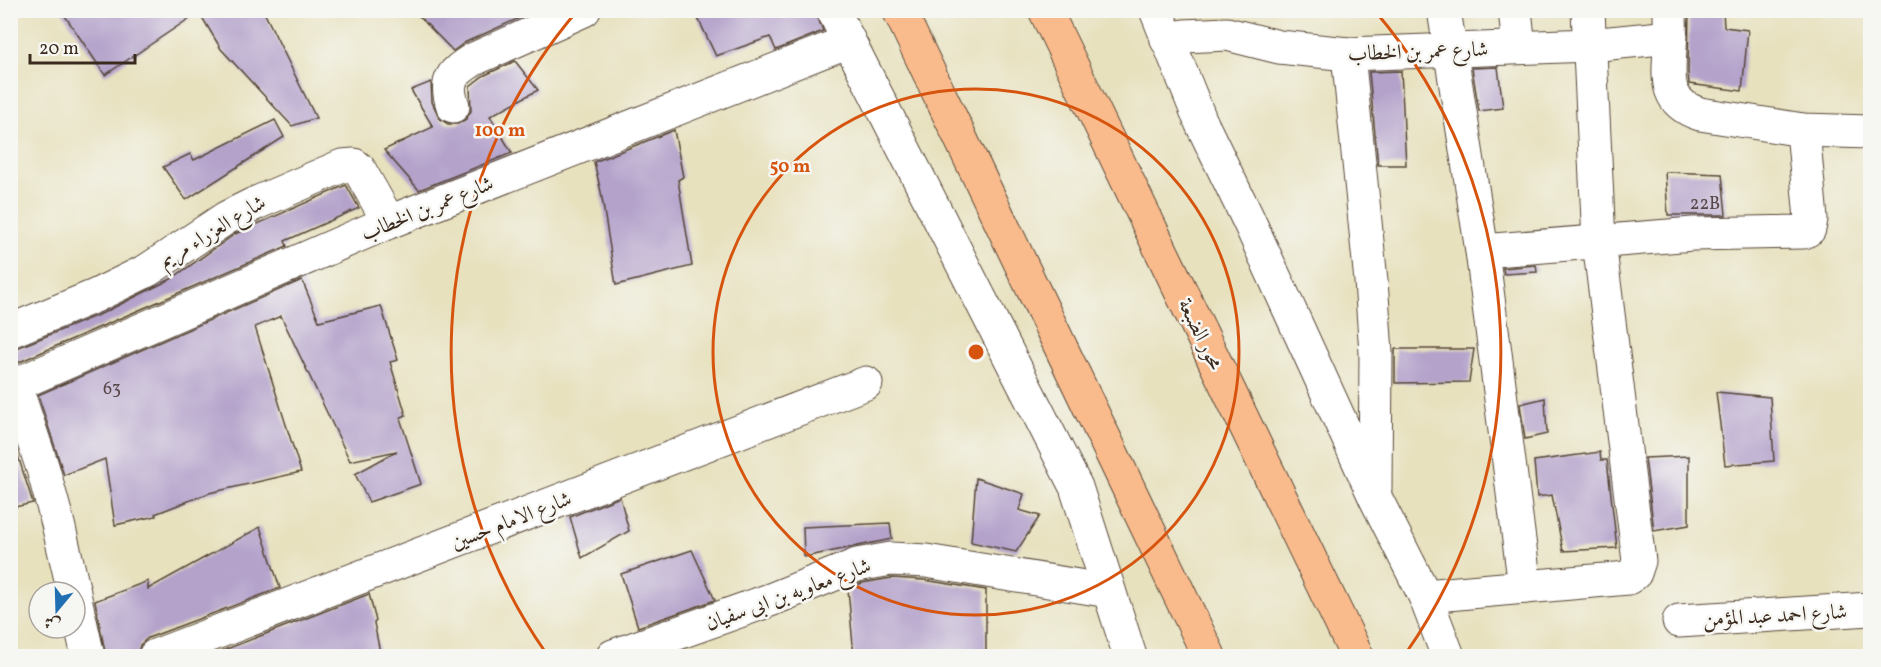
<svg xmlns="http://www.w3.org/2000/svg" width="1881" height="667" font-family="Vollkorn,Amiri,serif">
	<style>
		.building { fill: #b4a2cb }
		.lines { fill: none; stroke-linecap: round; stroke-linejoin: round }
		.street-casing { stroke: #554536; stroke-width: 35 }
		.highway-casing { stroke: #554536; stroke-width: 35 }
		.street { stroke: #fff; stroke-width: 33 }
		.highway { stroke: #fabb8c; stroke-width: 33 }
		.ring { fill: none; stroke: #d7540e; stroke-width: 3 }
		.labels { text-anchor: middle; stroke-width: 5; stroke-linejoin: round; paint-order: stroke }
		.number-label { font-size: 18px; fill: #594849 }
		.street-label { font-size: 21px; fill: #3b2a1e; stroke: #f6f6f2 }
		.centre { fill: #d7540e; stroke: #f6f6f2; stroke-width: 3 }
		.ring-label { font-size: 18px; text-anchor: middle; font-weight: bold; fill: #d7540e; stroke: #f6f6f2; stroke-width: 5; stroke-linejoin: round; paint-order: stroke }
	</style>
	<rect width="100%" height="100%" fill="#f6f6f2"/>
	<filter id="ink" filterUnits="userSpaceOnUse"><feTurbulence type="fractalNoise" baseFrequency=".0167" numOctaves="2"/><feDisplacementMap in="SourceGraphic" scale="12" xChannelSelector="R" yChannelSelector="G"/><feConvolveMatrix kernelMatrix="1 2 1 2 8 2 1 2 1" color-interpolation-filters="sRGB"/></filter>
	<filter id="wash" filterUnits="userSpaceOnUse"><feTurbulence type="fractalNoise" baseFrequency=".008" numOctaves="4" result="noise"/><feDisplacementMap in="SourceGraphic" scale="24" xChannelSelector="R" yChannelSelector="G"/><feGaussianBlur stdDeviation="1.35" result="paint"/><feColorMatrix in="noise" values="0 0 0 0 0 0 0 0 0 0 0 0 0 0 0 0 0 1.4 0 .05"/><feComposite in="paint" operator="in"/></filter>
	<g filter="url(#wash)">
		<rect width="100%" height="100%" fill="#e7e1be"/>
		<g id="blocks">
			<g class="building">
				<path d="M61,10H263L316,118L292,126L221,49L199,12L105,75Z"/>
				<path d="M413,10H537L466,42L453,51Z"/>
				<path d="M694,10H815L823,31L776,50L770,37L716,56Z"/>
				<path d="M1689,10H1723L1724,27L1748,30L1742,91L1689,84L1688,71Z"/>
				<path d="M515,61L538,90L490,116L512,153L419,190L384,150L433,127L411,90L431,82L432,102L440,119L448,124H458L466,119L471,111L470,86L483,76Z"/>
				<path d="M1498,67L1503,108L1479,111L1472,68Z"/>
				<path d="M1401,71L1406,165H1378L1369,72Z"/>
				<path d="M275,120L284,137L186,200L163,167L190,154L194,160Z"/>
				<path d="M674,130L683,177L678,180L692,266L616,285L601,192L594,162Z"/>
				<path d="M1665,172L1722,174L1726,215H1668Z"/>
				<path d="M346,185L359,208L285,241L287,246L10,366V349L17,348L103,313L171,279L235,234Z"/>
				<path d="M1536,265L1537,272L1504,274L1503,268Z"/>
				<path d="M302,280L319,321L381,306L398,360L390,362L406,415L400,418L421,484L369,502L355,474L397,451L350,461L281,316L255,327L301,472L209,493L155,514L156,516L115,525L105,459L64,475L38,395Z"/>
				<path d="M1395,349H1474L1469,382L1395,383Z"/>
				<path d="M1716,392L1770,397L1774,461L1725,465Z"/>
				<path d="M1545,398L1547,434L1525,439L1520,404Z"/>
				<path d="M10,431L33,503L10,508Z"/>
				<path d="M1600,452L1601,460H1607L1617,548L1563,551L1552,495L1537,497L1534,461Z"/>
				<path d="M1689,456V525L1654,531L1645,458Z"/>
				<path d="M976,478L1024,494L1019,510L1040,516L1016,552L971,542Z"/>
				<path d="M620,497L629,531L582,558L570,517Z"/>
				<path d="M890,523L892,539L804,557L803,527Z"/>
				<path d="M260,527L280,588L148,638L140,645L137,657H106L95,601L148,581V589Z"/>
				<path d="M692,550L715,600L638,627L621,574Z"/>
				<path d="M892,578L924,580L986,590V657H854L848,589L862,583Z"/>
				<path d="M369,594L376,621L374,623L381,657H206Z"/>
			</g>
		</g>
	</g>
	<g filter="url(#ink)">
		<use href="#blocks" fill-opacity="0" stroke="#554536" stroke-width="1.5"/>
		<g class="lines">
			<defs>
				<g id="street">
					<path d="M833,10L1076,487L1130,656"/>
					<path d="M1156,10L1201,122L1248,219L1375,497L1425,596L1448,656"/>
					<path d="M1515,10L1519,47"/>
					<path d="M1670,10C1670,23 1671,36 1670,49C1668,80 1665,103 1700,114L1803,130L1870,132"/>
					<path d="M1167,40L1184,36L1227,34L1279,47L1348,54L1590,45L1671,37"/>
					<path d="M1348,54L1371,281L1376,353L1375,489"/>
					<path d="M453,106C444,80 452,73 474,59L584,10"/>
					<path d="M1482,251L1693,234L1804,232L1809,229L1811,219L1803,130"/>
					<path d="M10,331L95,296L148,270L226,218L254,204L342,166L354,165L359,169L389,222"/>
					<path d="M15,385L43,469L58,524L74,592"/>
					<path d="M10,387L389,222L849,41"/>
					<path d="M1525,587L1628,578L1635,573L1639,561L1599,242L1588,10"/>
					<path d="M1425,596L1525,587L1482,251L1444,10"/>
					<path d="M75,598L88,656"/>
					<path d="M1679,621L1870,609"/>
					<path d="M155,656L866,383"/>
					<path d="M613,656L770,600L857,565L891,559L926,561L1109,591"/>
				</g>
				<g id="highway">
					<path d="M899,10L1209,656"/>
					<path d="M1045,10L1357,656"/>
				</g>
			</defs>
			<use href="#street" class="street-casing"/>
			<use href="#highway" class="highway-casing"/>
			<use href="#street" class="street"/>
			<use href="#highway" class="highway"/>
		</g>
	</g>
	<g class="ring">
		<circle cx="976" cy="352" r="263"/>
		<path d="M546 653A525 525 0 0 1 577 11M1375 11A525 525 0 0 1 1406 653"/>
	</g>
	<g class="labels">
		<g class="number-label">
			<text x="1705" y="209">22B</text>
			<text x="112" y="394">63</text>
		</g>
		<g class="street-label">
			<text transform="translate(1418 51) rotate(-2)" y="7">شارع عمر بن الخطاب</text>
			<text transform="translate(427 208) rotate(-22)" y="7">شارع عمر بن الخطاب</text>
			<text transform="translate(212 231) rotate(-31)" y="7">شارع العزراء مريم</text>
			<text transform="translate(1201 334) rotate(64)" y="7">محور الضبعة</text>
			<text transform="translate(511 520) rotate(-21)" y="7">شارع الامام حسين</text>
			<text transform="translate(788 594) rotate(-20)" y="7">شارع معاويه بن ابى سفيان</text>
			<text transform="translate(1775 615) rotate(-3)" y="7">شارع احمد عبد المؤمن</text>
		</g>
	</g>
	<circle cx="976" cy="352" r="9" class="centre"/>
	<g class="ring-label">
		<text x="500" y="136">100 m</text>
		<text x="790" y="172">50 m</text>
	</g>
	<rect width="1881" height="667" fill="none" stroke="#f6f6f2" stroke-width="36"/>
	<g transform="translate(57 610) rotate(199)"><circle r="28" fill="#f6f6f2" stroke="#aba49d" stroke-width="1.5"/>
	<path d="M0-4.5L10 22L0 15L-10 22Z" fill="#1f6fb2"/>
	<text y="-9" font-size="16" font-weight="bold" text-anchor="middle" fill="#3b2a1e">ش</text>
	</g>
	<path d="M30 54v9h105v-9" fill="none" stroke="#3b2a1e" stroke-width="3"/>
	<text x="39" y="54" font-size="18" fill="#3b2a1e" stroke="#f6f6f2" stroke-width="4.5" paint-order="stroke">20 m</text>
</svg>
